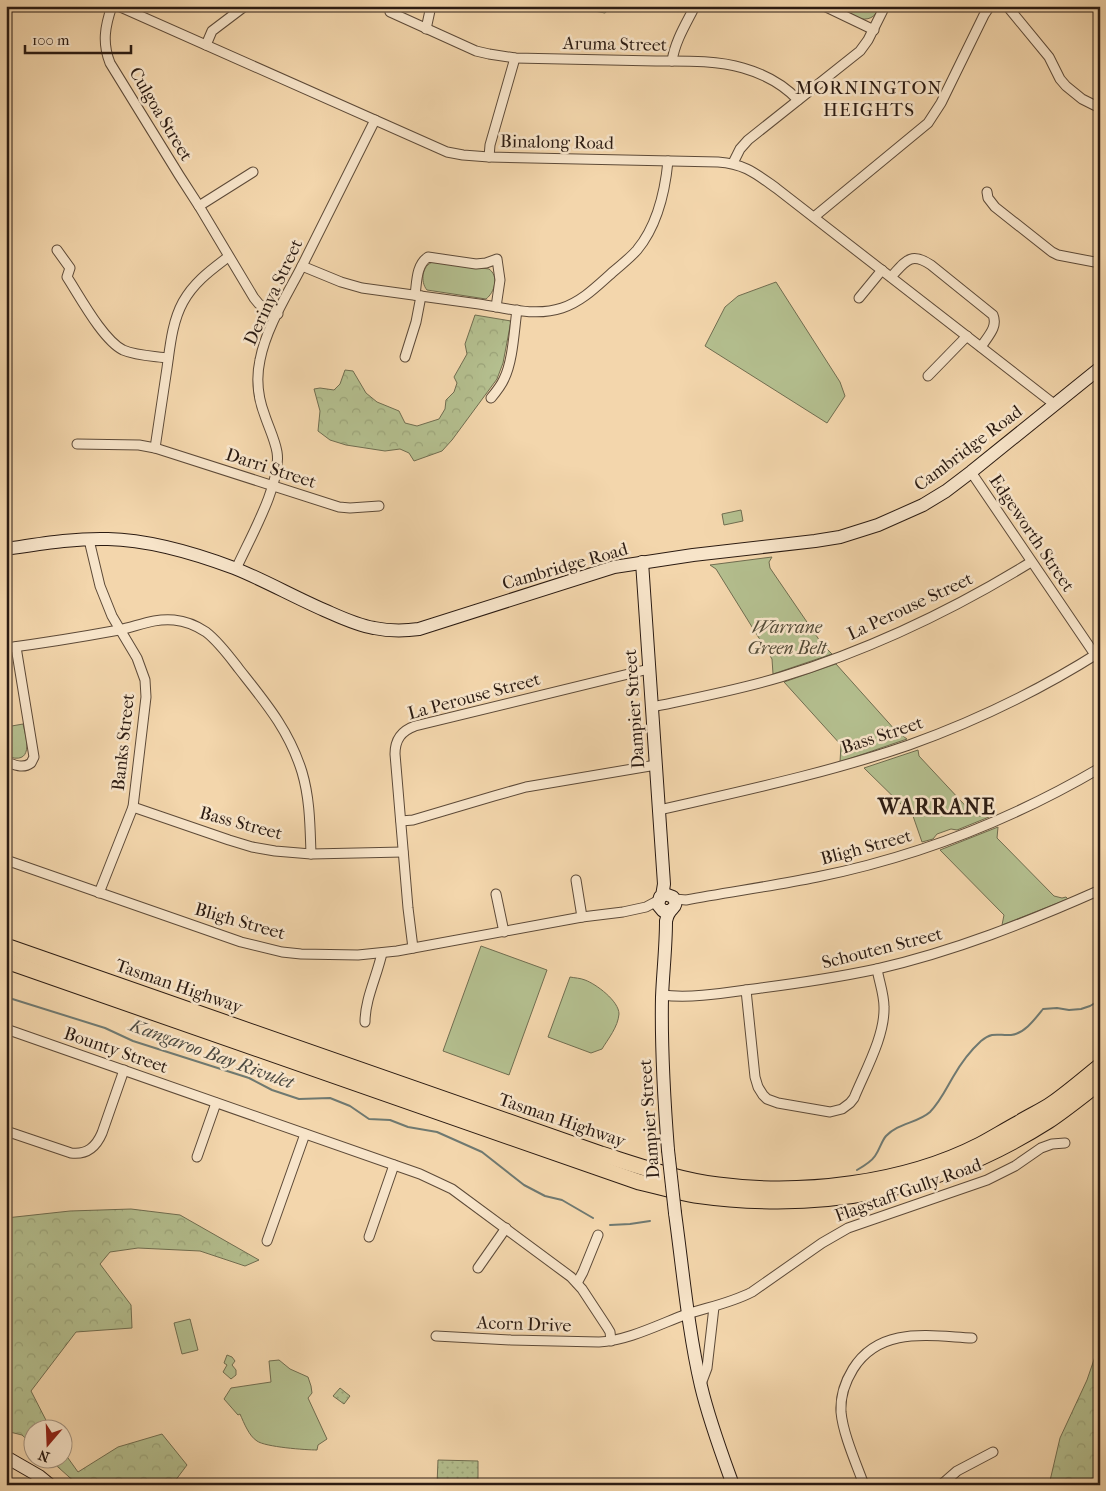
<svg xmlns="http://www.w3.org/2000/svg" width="1106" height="1491" font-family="'IM FELL French Canon',serif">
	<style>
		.grass { fill: url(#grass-dots); stroke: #706d50 }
		.forest { fill: url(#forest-crowns); stroke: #706d50 }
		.park { fill: #b4bf8f; stroke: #706d50 }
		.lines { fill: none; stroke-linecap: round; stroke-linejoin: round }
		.stream { stroke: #6f7971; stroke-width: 2 }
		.street-casing { stroke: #5d4a38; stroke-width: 11 }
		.secondary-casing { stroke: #2b1b12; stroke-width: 14 }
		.highway-casing { stroke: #2b1b12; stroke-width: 17 }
		.street { stroke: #f7e4c9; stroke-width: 9 }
		.secondary { stroke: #f7e4c9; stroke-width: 12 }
		.highway { stroke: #f3d6ac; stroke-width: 15 }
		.secondary-bridge-casing { stroke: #2b1b12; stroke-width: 14; stroke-linecap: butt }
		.secondary-bridge { stroke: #f7e4c9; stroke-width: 12 }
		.labels { text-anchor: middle; stroke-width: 5; stroke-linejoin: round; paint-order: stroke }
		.street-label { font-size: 18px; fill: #2b1b12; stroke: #f7e4c9 }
		.park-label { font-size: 18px; font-style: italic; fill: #544c38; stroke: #f7e4c9 }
		.neighbourhood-label { font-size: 19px; letter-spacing: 1px; fill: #2b1b12; stroke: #f7e4c9 }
		.water-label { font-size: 19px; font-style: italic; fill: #4d4a41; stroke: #f7e4c9 }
		.district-label { font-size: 22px; font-weight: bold; letter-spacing: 1px; fill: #2b1b12; stroke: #f7e4c9 }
	</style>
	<defs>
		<pattern id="grass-dots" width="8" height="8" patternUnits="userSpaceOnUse" patternTransform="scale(1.25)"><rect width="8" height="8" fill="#b4bf8f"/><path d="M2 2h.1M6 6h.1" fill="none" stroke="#9ba47a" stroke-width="1.8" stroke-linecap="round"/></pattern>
		<pattern id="forest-crowns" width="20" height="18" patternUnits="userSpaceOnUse" patternTransform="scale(1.25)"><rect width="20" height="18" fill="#b4bf8f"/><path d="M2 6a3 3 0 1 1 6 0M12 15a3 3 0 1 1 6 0" fill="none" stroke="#9ba47a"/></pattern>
	</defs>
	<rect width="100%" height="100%" fill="#f3d6ac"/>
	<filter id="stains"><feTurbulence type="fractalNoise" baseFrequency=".004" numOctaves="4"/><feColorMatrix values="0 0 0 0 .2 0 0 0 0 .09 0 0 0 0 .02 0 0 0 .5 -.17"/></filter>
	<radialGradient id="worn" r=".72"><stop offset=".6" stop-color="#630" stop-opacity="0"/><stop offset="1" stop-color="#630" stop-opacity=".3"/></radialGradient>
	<g class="grass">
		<path d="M340,1388L350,1396L344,1404L333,1396Z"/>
		<path d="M438,1460L478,1461V1485H437Z"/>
	</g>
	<g class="forest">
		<path d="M475,315L511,321L503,363L497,379L452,440L442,451L414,461L409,453L400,449L385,451L346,445L330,440L318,431L320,411L314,389L320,388L334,390L340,384L345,370L353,371L366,393L377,402L399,411L405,423L417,426L439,419L445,409L446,400L454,392L457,383L454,377L467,354L465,344Z"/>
		<path d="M131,1209L180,1215L259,1260L245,1266L200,1251L138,1248L110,1252L100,1264L131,1305L132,1328L76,1332L31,1391L50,1428H32V1444L22,1435L6,1431V1218L70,1211Z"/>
		<path d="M1100,1342V1485H1049L1060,1438L1087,1380Z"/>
		<path d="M162,1434L187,1465L172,1485H78L49,1459L62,1458L63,1451L78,1472L118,1447Z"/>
	</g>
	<g class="park">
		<path d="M568,6H613L605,13Z"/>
		<path d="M832,6H880C876,15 872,20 861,19Z"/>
		<path d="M433,262L489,269C499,276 495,292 486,299L427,290C420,282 422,265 433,262Z"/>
		<path d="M776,282L840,382L845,396L827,423L705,346L725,307L738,296Z"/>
		<path d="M741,510L743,521L724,525L722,514Z"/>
		<path d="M772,557L769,562L770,568L822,644L832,654L773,674L772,659L716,569L710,565Z"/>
		<path d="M836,664L896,731L907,739L840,762L841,745L784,682Z"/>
		<path d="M23,724C27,740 34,766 6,756V727Z"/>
		<path d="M918,750L919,756L974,815L980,816L987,814L989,817L957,830L951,829L937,834L933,839L922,842L913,816L864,768Z"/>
		<path d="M998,827L997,838L1054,896L1062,898L1066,897L1068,899L1002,925L1004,915L940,850Z"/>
		<path d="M481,946L547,970L509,1075L443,1051Z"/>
		<path d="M570,977C575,978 580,978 585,980C596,984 619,1001 619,1014C618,1027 608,1039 602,1049L591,1053L548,1037Z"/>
		<path d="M190,1319L198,1350L182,1354L174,1323Z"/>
		<path d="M227,1355L232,1357L235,1361L232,1365L236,1370V1375L231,1379L223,1372L227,1365L224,1363Z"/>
		<path d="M279,1360L290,1369L308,1377L311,1386L312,1393L308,1398L327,1439L318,1445L317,1450C306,1450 265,1447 257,1441C249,1436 244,1423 240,1414L238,1415L224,1399L231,1388L271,1382L269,1361Z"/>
	</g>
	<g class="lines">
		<g class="stream">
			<path d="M6,997L105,1028L133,1041L249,1078L272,1090L299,1099L330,1098L350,1106L369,1119L390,1120L408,1127L437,1132L482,1152L524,1185L545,1196L562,1200L593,1218"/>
			<path d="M857,1170C864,1166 871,1162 875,1156C880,1149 881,1142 886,1136C898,1123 918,1123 930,1112C940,1102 946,1089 953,1077C961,1063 970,1051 981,1041C993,1031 999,1036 1011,1035C1024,1034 1035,1019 1043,1009L1057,1008L1069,1010L1081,1009L1090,1006L1100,1000"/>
			<path d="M610,1225L630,1224L650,1221"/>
		</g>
		<defs>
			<g id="street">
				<path d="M112,6C105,26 102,43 110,63L179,175L199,206L254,298L259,304L278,314"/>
				<path d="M118,6L447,152L463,155L489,157L718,162C745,164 755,173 776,188L1054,404"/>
				<path d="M824,6L874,30"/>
				<path d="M1007,6L1049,57L1060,79L1066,86L1082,99L1100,108"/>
				<path d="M390,12L476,51L489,54L515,58C562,59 609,60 656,61C683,61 717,60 743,68C764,74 783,84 798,100"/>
				<path d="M426,29L431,6"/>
				<path d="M206,45L212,31L245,6"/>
				<path d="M672,61C675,41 686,24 695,6"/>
				<path d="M489,157L490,145L515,58"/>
				<path d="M733,163L740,149L748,140L860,51L868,40L885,6"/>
				<path d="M987,192L988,198L995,207L1052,252L1058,255L1100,263"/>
				<path d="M199,206L253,172"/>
				<path d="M814,217L928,123L941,103L984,15L990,6"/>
				<path d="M57,250L70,268L67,277C80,297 103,340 123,350C137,356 154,356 168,358"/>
				<path d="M302,266L341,282L362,288C401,293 440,299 479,304C506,308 535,317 562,308C583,301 598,285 614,271C622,264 630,258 637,250C657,226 665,192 668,161"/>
				<path d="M891,277C905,262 910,251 931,265L993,315C998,327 988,336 981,347"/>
				<path d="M415,295C417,282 416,265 428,257L476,264L486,263L497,259L500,280L496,307"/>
				<path d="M859,298L882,270"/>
				<path d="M405,357L416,322L421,296"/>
				<path d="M928,376L967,336"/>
				<path d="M491,398C496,392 501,386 504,379C513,361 514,331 517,310"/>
				<path d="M77,444L139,445L155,448L339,507L350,508L379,506"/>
				<path d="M155,448C159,421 163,395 167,368C170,347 172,322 183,302C194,282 211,270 228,257"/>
				<path d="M971,472L1100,662"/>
				<path d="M89,540L100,586L112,616L137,658L145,680L146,697L133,807L99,893"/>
				<path d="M236,569C249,540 282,483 277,452C275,440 269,428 265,416C258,398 256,378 260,360C266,328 287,295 302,266C326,218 350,169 375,120"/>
				<path d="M6,648C44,643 81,637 119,630C138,626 154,618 174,620C185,621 197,626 206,632C219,642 229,656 239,669C265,702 289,730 302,772C310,799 310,826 311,854"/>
				<path d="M652,707C695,698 738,690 781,677C869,650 953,610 1031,562"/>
				<path d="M6,762C15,765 23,769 31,763L34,757L16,647"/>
				<path d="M133,807L229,840L252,847L275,851L311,854L403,852"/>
				<path d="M659,810C742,791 828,773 909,745C976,721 1040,690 1100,652"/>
				<path d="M401,821L413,820L494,796L526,787L656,765"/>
				<path d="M6,860L241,942L282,952L301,954L358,955L397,951L582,917L623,912L646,907L659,900"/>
				<path d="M576,880L582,917"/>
				<path d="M496,894L504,932"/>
				<path d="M675,899L686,900C729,892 773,886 817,877C916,857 1013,819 1100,768"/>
				<path d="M413,948L408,908L395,754C395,740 401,731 415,726L649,669"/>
				<path d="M746,990L755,1077L758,1087L763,1095L767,1099L778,1103L830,1112L842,1109L850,1103L854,1098C865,1071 885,1036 884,1007C884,994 879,981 877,969"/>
				<path d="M662,995C693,999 730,992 761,988C800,983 839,977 877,969C955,951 1028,922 1100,890"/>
				<path d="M365,1022C365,999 377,976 382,953"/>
				<path d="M6,1029L420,1174L452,1189L571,1277L582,1289L607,1327L610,1332L611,1341"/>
				<path d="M6,1131L71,1153C87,1155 96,1147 102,1133L124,1070"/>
				<path d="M197,1157L216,1103"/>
				<path d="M369,1237L394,1165"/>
				<path d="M267,1241L305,1134"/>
				<path d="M478,1268L506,1228"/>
				<path d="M577,1283L583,1272L598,1235"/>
				<path d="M436,1336L511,1340L599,1342C627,1341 660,1324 687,1314C709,1307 731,1303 752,1292L822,1243L848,1228L987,1180L1015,1166L1041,1148L1052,1144L1065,1143"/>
				<path d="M701,1384L707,1368L714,1307"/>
				<path d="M864,1485C856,1463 843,1434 841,1412C840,1396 845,1382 853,1369C880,1326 929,1336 972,1338"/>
				<path d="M941,1485L957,1471L993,1452"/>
			</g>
			<g id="secondary">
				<path d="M6,549C40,544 74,538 108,539C151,540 194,553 234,568C264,580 294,597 324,610C340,617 356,625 374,628C389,631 404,631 419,629L614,567L693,555L815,541L840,537L878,525L923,505L946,491L971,472L1100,368"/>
				<path d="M642,562L664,884L662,896"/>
				<path d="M668,1150C664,1099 661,1049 662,997C663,972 666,947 666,921C667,918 667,916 669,913C672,907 679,907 673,897L665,894L660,897L658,905L663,911H669"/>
				<path d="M675,1213C683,1271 688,1330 701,1386C709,1420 721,1452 733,1485"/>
				<path d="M6,1457L39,1476L50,1485"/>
			</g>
			<g id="highway">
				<path d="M6,946L601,1154C639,1166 678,1180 718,1185C801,1196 904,1184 980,1145C993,1138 1006,1130 1019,1123C1030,1116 1042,1111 1052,1104C1069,1092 1084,1079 1100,1066"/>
				<path d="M6,961L639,1182C658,1186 676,1192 695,1195C823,1213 938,1191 1048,1121C1066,1109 1083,1095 1100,1082"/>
			</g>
		</defs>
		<use href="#street" class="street-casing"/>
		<use href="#secondary" class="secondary-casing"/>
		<use href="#highway" class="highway-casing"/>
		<use href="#street" class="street"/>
		<use href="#secondary" class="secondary"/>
		<use href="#highway" class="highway"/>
		<defs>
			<path id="secondary-bridge" d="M668,1150L675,1213"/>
		</defs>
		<use href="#secondary-bridge" class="secondary-bridge-casing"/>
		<use href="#secondary-bridge" class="secondary-bridge"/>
	</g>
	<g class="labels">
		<g class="street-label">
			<text transform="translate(615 44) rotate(1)" y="6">Aruma Street</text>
			<text transform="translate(161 114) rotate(59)" y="6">Culgoa Street</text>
			<text transform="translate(557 142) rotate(1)" y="6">Binalong Road</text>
			<text transform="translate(273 292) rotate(-65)" y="6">Derinya Street</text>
			<text transform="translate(968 448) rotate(-37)" y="6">Cambridge Road</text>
			<text transform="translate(271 468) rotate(18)" y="6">Darri Street</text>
			<text transform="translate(1032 533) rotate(56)" y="6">Edgeworth Street</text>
			<text transform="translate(565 566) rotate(-16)" y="6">Cambridge Road</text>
			<text transform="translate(910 606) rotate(-25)" y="6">La Perouse Street</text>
			<text transform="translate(474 696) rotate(-15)" y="6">La Perouse Street</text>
			<text transform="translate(634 709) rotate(-94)" y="6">Dampier Street</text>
			<text transform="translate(882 735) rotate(-18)" y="6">Bass Street</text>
			<text transform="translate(123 742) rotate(-84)" y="6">Banks Street</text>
			<text transform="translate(241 823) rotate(15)" y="6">Bass Street</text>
			<text transform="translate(866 847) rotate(-15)" y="6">Bligh Street</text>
			<text transform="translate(240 921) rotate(16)" y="6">Bligh Street</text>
			<text transform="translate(882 948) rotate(-14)" y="6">Schouten Street</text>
			<text transform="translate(179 986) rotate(19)" y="6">Tasman Highway</text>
			<text transform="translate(116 1050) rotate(19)" y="6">Bounty Street</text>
			<text transform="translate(649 1119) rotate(-94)" y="6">Dampier Street</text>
			<text transform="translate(562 1120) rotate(19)" y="6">Tasman Highway</text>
			<text transform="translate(908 1190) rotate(-20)" y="6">Flagstaff Gully Road</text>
			<text transform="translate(524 1324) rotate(2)" y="6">Acorn Drive</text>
		</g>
		<g class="park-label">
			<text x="787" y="633">Warrane<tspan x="787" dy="21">Green Belt</tspan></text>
		</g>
		<g class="neighbourhood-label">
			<text x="869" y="94">MORNINGTON<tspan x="869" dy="22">HEIGHTS</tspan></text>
		</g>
		<g class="water-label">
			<text transform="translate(212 1053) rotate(20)" y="7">Kangaroo Bay Rivulet</text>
		</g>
		<g class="district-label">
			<text x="937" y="814">WARRANE</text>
		</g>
	</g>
	<rect width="1106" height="1491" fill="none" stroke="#f3d6ac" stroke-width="25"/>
	<rect x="8" y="8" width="1091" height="1476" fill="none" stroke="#2b1b12" stroke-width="2.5"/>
	<rect x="12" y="12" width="1081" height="1466" fill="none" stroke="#2b1b12"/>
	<g transform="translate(48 1444) rotate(199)"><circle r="24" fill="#f7e4c9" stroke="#a59480"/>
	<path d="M0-4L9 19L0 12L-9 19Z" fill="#8f2418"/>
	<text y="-8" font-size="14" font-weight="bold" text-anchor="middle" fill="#2b1b12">N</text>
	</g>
	<path d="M25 45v8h106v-8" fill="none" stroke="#2b1b12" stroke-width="2.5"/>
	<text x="32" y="45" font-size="15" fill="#2b1b12" stroke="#f7e4c9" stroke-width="4" paint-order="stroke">100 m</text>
	<rect width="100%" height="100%" filter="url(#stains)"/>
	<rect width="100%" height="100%" fill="url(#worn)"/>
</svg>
